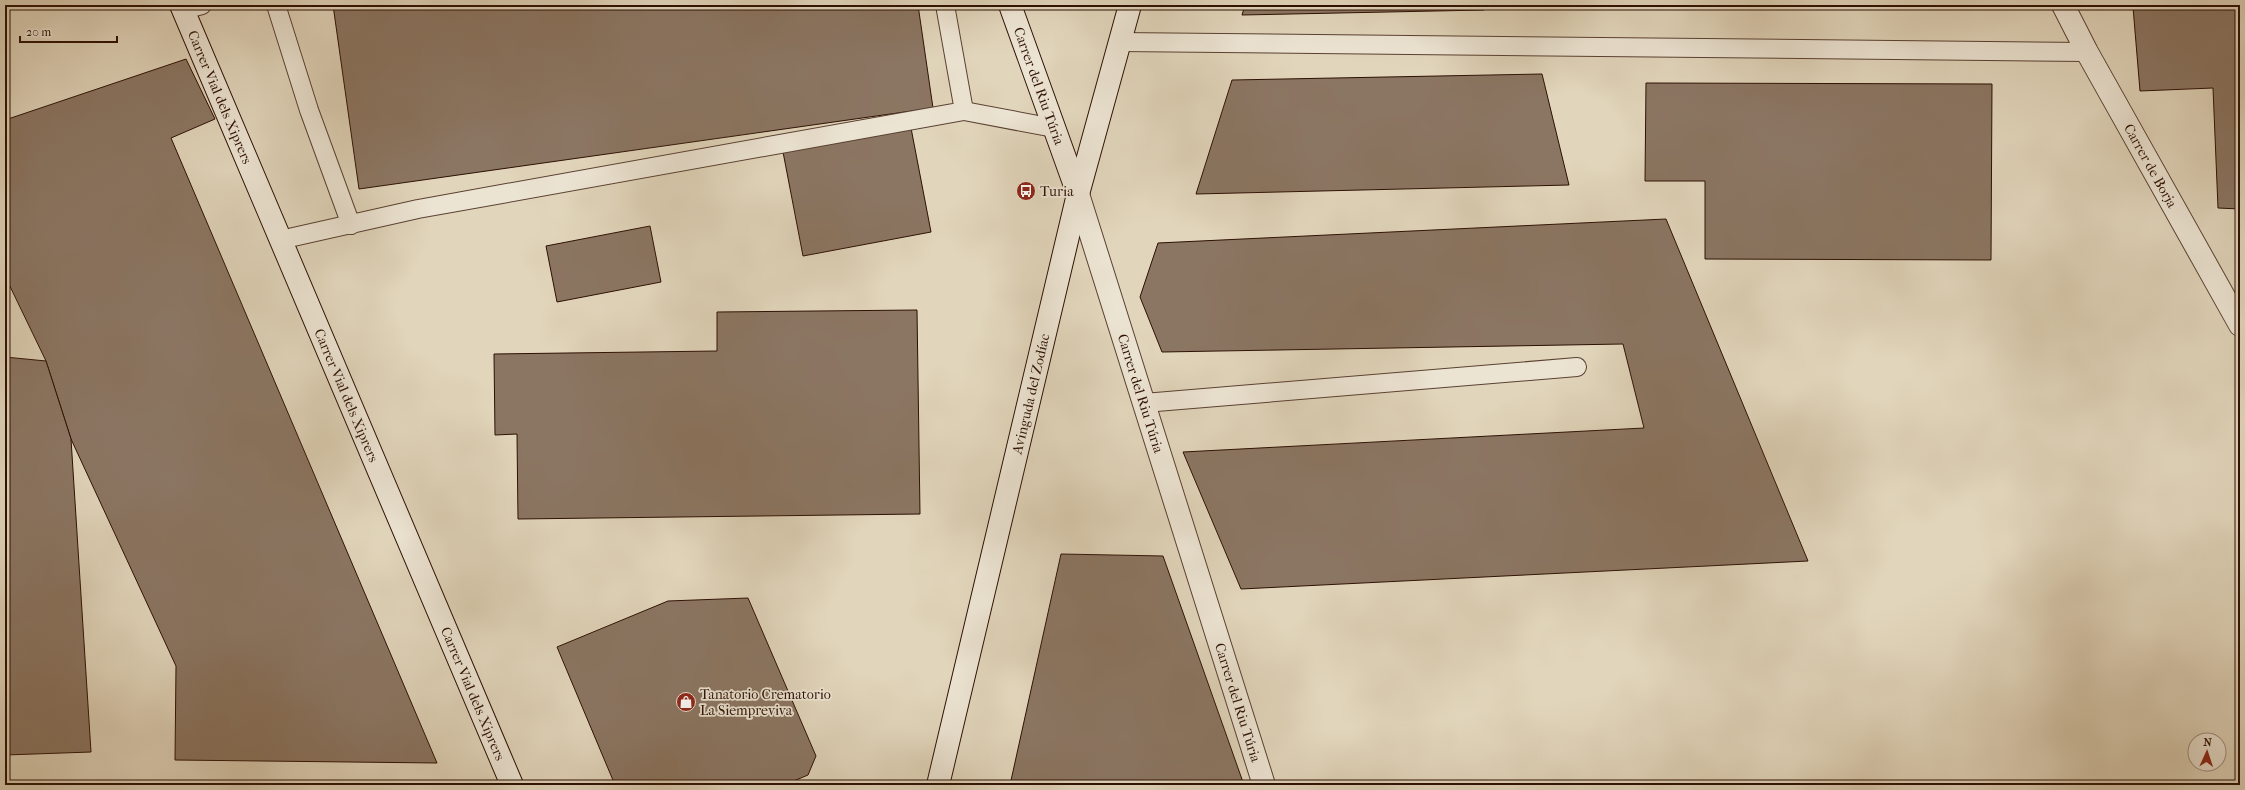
<svg xmlns="http://www.w3.org/2000/svg" width="2245" height="790" font-family="'IM FELL French Canon',serif">
	<style>
		.building { fill: #8b7663; stroke: #2d1004 }
		.lines { fill: none; stroke-linecap: round; stroke-linejoin: round }
		.lane-casing { stroke: #5a4132; stroke-width: 20 }
		.street-casing { stroke: #5a4132; stroke-width: 24 }
		.secondary-casing { stroke: #2d1004; stroke-width: 24 }
		.lane { stroke: #ece4d3; stroke-width: 18 }
		.street { stroke: #ece4d3; stroke-width: 22 }
		.secondary { stroke: #ece4d3; stroke-width: 22 }
		.labels { text-anchor: middle; stroke-width: 3.5; stroke-linejoin: round; paint-order: stroke }
		.street-label { font-size: 14px; fill: #2d1004; stroke: #ece4d3 }
		.poi-label { font-size: 14px; fill: #2d1004; stroke: #ece4d3; text-anchor: start }
	</style>
	<rect width="100%" height="100%" fill="#e1d5bb"/>
	<filter id="stains"><feTurbulence type="fractalNoise" baseFrequency=".005" numOctaves="4"/><feColorMatrix values="0 0 0 0 .2 0 0 0 0 .09 0 0 0 0 .02 0 0 0 .5 -.17"/></filter>
	<radialGradient id="worn" r=".72"><stop offset=".6" stop-color="#630" stop-opacity="0"/><stop offset="1" stop-color="#630" stop-opacity=".3"/></radialGradient>
	<g class="building">
		<path d="M333,5H918L933,108L359,189Z"/>
		<path d="M1245,5H1484V10L1242,15Z"/>
		<path d="M2174,5H2240V209L2218,208L2213,88L2140,91L2133,7Z"/>
		<path d="M186,59L215,119L171,138L437,763L175,760L176,666L71,439L46,361L5,276V120Z"/>
		<path d="M1542,74L1569,185L1196,194L1232,80Z"/>
		<path d="M1646,83L1992,84L1991,260L1705,259V181H1645Z"/>
		<path d="M911,128L931,232L803,256L783,152Z"/>
		<path d="M1666,219L1808,561L1241,589L1183,452L1644,428L1623,344L1162,352L1140,297L1158,243Z"/>
		<path d="M650,226L661,282L557,302L546,246Z"/>
		<path d="M917,310L920,514L518,519L517,434L495,435L494,354L717,351V312Z"/>
		<path d="M5,357L46,361L71,439L91,752L5,755Z"/>
		<path d="M1061,554L1163,556L1244,785H1010Z"/>
		<path d="M748,598L816,756L808,775L784,785H615L557,647L668,601Z"/>
		<path d="M1706,783V785H1607Z"/>
	</g>
	<g class="lines">
		<defs>
			<g id="lane">
				<path d="M276,5L309,110L351,225"/>
				<path d="M183,10L202,5"/>
				<path d="M1119,42L2087,52"/>
				<path d="M964,111L1054,128"/>
				<path d="M280,240L418,209L964,111L945,5"/>
				<path d="M1144,403L1577,367"/>
			</g>
			<g id="street">
				<path id="s1" d="M2063,5L2087,52L2240,325"/>
				<path id="s2" d="M1078,194L1264,785"/>
			</g>
			<g id="secondary">
				<path id="s3" d="M181,5L512,785"/>
				<path id="s4" d="M1010,5L1078,194"/>
				<path id="s5" d="M938,785L1078,194L1130,5"/>
			</g>
		</defs>
		<use href="#lane" class="lane-casing"/>
		<use href="#street" class="street-casing"/>
		<use href="#secondary" class="secondary-casing"/>
		<use href="#lane" class="lane"/>
		<use href="#street" class="street"/>
		<use href="#secondary" class="secondary"/>
	</g>
	<defs>
		<symbol id="bus-disc" viewBox="-11 -11 22 22"><circle r="9.5" fill="#8f2418" stroke="#ece4d3"/><path d="M-5-6H5V4H4V6H2V4H-2V6H-4V4H-5ZM-3.5-4V0h7V-4ZM-3.5 1.2v1.5H-2V1.2ZM2 1.2v1.5H3.5V1.2Z" fill="#fff"/></symbol>
		<symbol id="shop-disc" viewBox="-11 -11 22 22"><circle r="9.5" fill="#8f2418" stroke="#ece4d3"/><path d="M-5-2.5h2.3a2.7 3.5 0 0 1 5.4 0H5L5.5 6h-11ZM-1.5-2.5h3a1.5 2.3 0 0 0-3 0Z" fill="#fff"/></symbol>
	</defs>
	<g fill-rule="evenodd">
		<use href="#bus-disc" x="1015" y="180" width="22" height="22"/>
		<use href="#shop-disc" x="675" y="691" width="22" height="22"/>
	</g>
	<g class="labels">
		<g class="street-label">
			<text dy="5" stroke="none"><textPath href="#s4" startOffset="86">Carrer del Riu Túria</textPath></text>
			<text dy="5" stroke="none"><textPath href="#s3" startOffset="100">Carrer Vial dels Xiprers</textPath></text>
			<text dy="5" stroke="none"><textPath href="#s1" startOffset="183">Carrer de Borja</textPath></text>
			<text dy="5" stroke="none"><textPath href="#s5" startOffset="402">Avinguda del Zodíac</textPath></text>
			<text dy="5" stroke="none"><textPath href="#s2" startOffset="209">Carrer del Riu Túria</textPath></text>
			<text dy="5" stroke="none"><textPath href="#s3" startOffset="424">Carrer Vial dels Xiprers</textPath></text>
			<text dy="5" stroke="none"><textPath href="#s3" startOffset="748">Carrer Vial dels Xiprers</textPath></text>
			<text dy="5" stroke="none"><textPath href="#s2" startOffset="533">Carrer del Riu Túria</textPath></text>
		</g>
		<g class="poi-label">
			<text x="1040" y="196">Turia</text>
			<text x="700" y="699">Tanatorio Crematorio<tspan x="700" dy="16">La Siempreviva</tspan></text>
		</g>
	</g>
	<rect width="2245" height="790" fill="none" stroke="#e1d5bb" stroke-width="20"/>
	<rect x="6" y="6" width="2233" height="778" fill="none" stroke="#2d1004" stroke-width="2"/>
	<rect x="10" y="10" width="2225" height="770" fill="none" stroke="#2d1004"/>
	<g transform="translate(2207 752) rotate(3)"><circle r="19" fill="#ece4d3" stroke="#a08f80"/>
	<path d="M0-3L7 15L0 10L-7 15Z" fill="#8f2418"/>
	<text y="-6" font-size="11" font-weight="bold" text-anchor="middle" fill="#2d1004">N</text>
	</g>
	<path d="M20 36v6h97v-6" fill="none" stroke="#2d1004" stroke-width="2"/>
	<text x="26" y="36" font-size="12" fill="#2d1004" stroke="#ece4d3" stroke-width="3" paint-order="stroke">20 m</text>
	<rect width="100%" height="100%" filter="url(#stains)"/>
	<rect width="100%" height="100%" fill="url(#worn)"/>
</svg>
